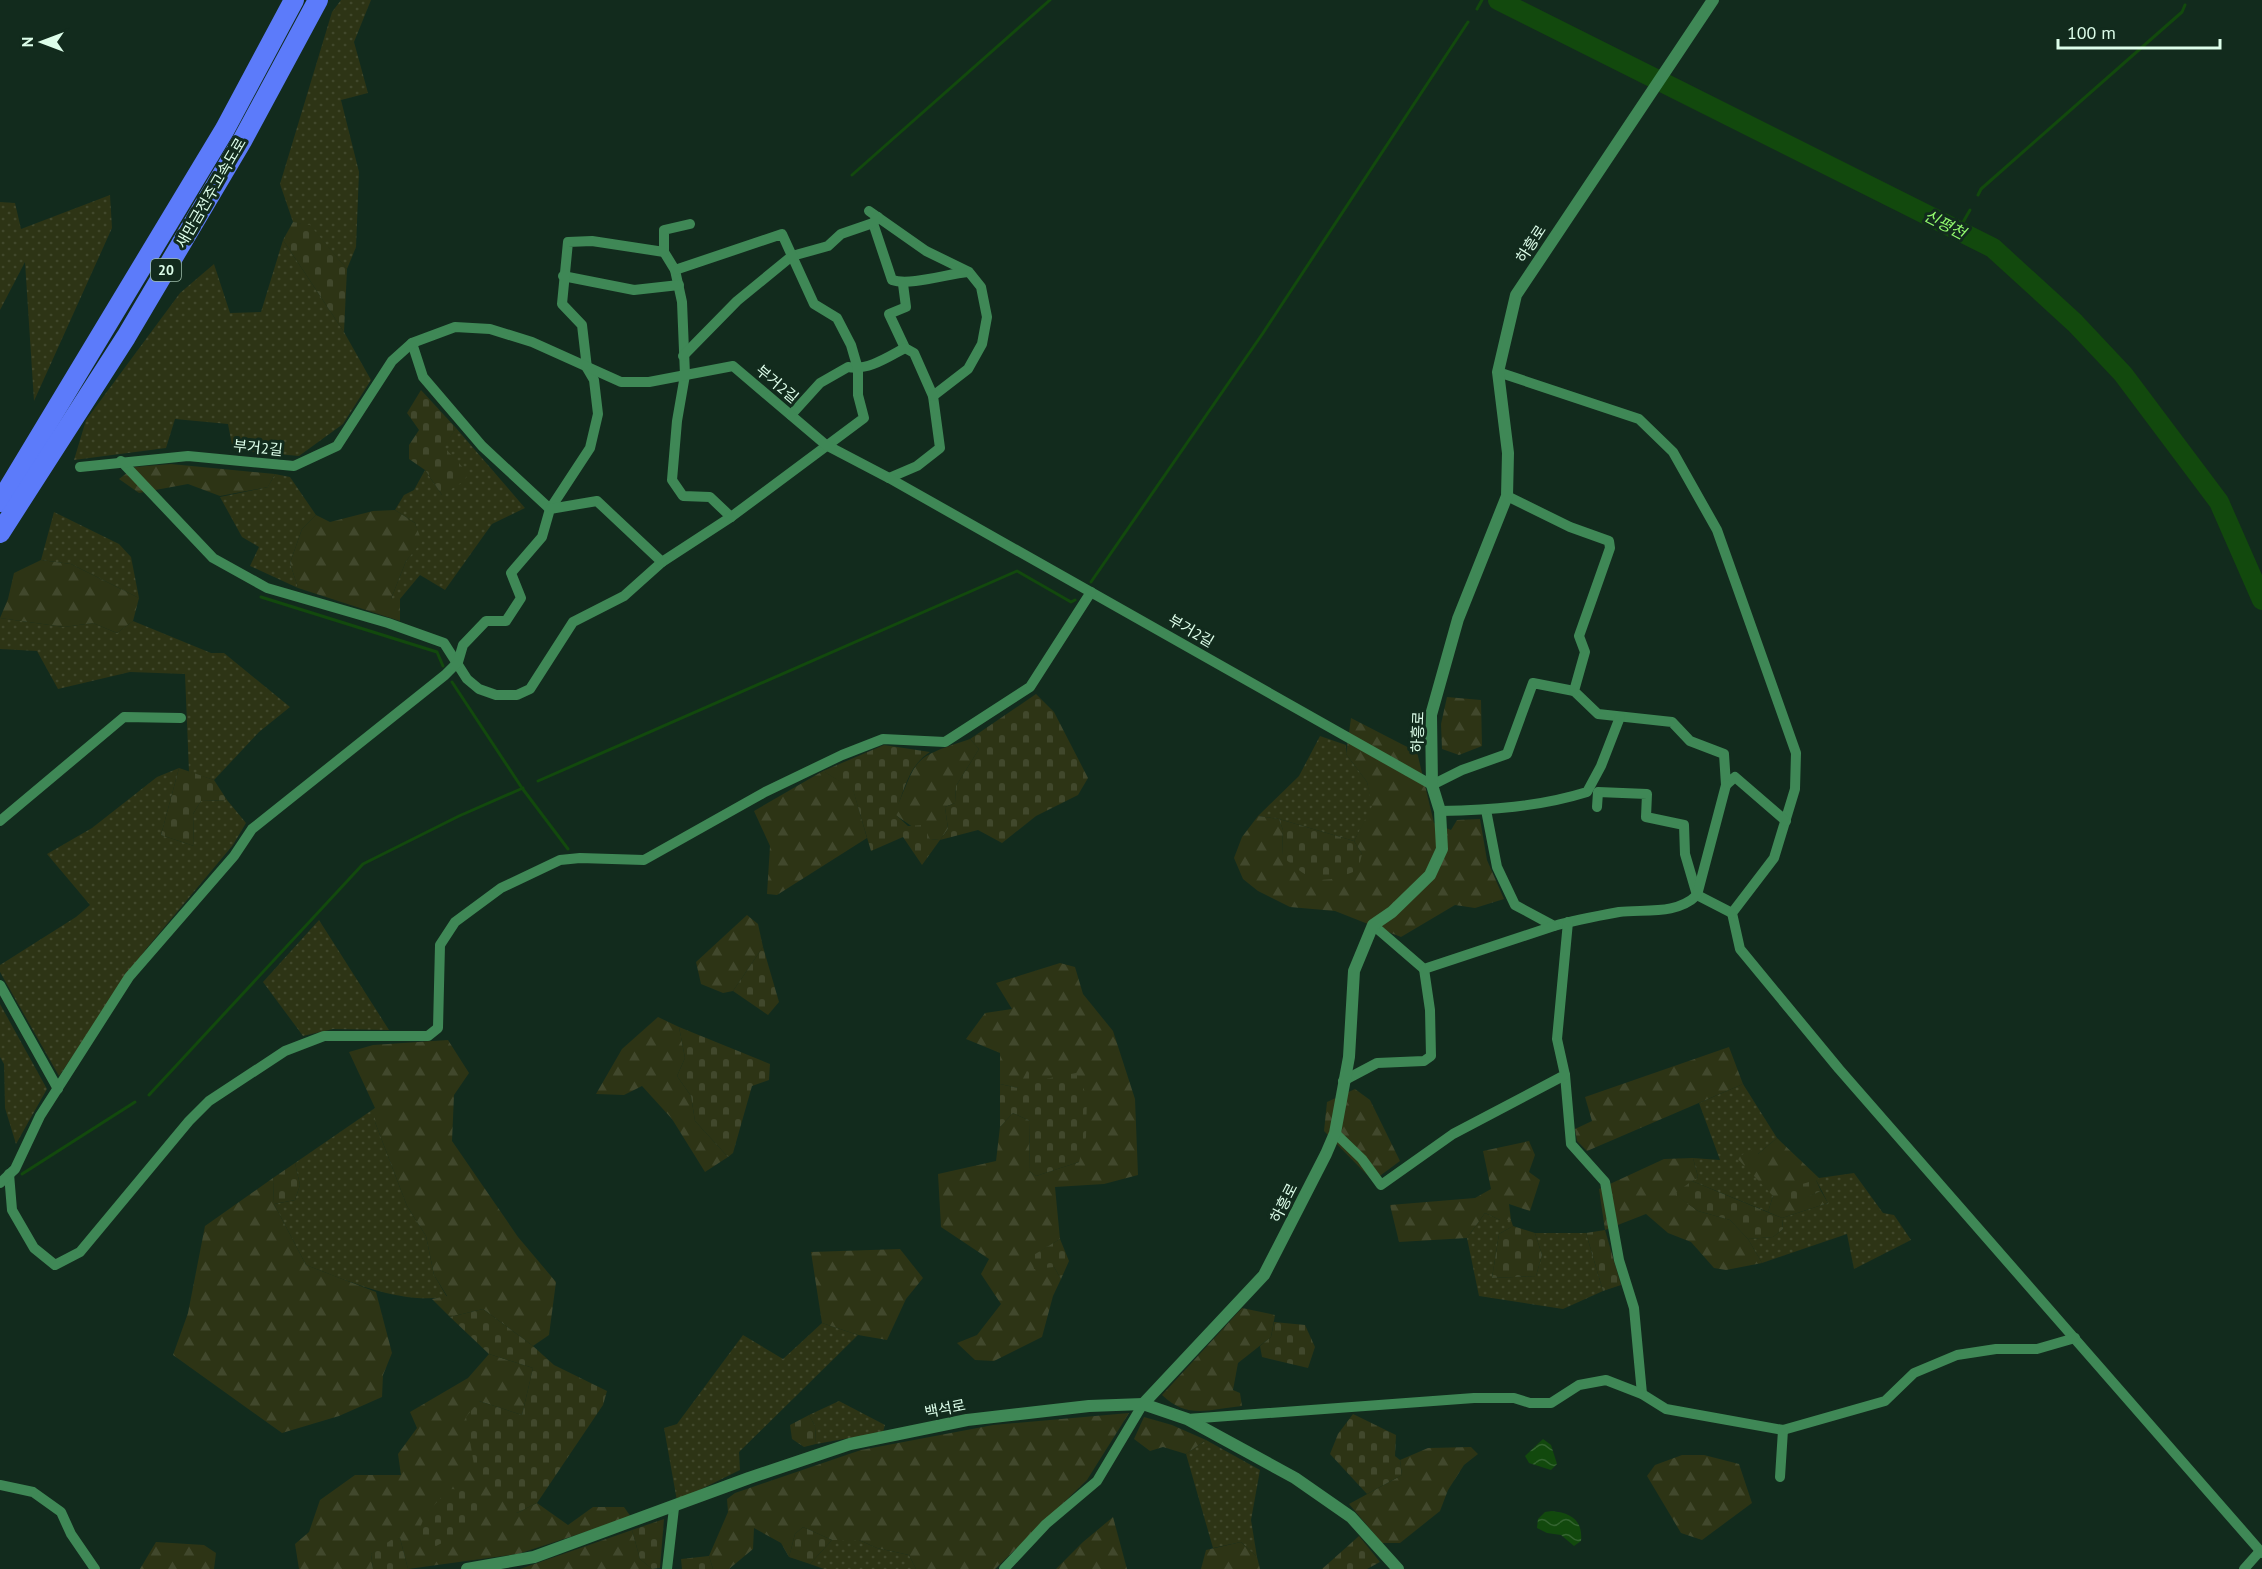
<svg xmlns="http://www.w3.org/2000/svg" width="2262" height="1569" font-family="'PT Sans','Noto Sans KR',sans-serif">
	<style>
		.grass { fill: url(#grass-dots) }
		.forest { fill: url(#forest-firs) }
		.cemetery { fill: url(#cemetery-stones) }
		.water { fill: url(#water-waves) }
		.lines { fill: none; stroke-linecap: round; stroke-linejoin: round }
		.stream { stroke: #12490d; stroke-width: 3 }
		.river { stroke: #12490d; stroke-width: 20 }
		.minor { stroke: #3f8856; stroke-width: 10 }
		.tertiary { stroke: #3f8856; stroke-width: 12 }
		.motorway { stroke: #5c7bfa; stroke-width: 20 }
		.labels { text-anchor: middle; stroke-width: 6; stroke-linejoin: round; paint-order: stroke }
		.shield { fill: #122b1d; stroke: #a0bfac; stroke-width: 1.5 }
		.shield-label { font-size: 14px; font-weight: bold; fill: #ddfeea }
		.street-label { font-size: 15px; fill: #ddfeea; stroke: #122b1d }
		.water-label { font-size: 16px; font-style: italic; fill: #92fa6e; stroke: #122b1d }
	</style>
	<defs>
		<pattern id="grass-dots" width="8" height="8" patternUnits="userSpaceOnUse" patternTransform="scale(1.5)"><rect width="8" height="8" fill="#2d3415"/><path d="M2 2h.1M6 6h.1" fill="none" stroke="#41482c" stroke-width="1.8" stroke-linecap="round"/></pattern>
		<pattern id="forest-firs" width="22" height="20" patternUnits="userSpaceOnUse" patternTransform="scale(1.5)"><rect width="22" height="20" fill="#2d3415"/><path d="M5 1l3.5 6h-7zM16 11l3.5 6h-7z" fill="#41482c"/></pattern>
		<pattern id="cemetery-stones" width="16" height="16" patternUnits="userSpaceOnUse" patternTransform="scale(1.5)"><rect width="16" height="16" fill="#2d3415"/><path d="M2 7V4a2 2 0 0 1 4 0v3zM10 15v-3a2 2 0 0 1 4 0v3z" fill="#41482c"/></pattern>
		<pattern id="water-waves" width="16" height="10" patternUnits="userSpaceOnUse" patternTransform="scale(1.5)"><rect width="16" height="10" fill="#12490d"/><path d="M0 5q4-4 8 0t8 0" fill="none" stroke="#346430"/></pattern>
	</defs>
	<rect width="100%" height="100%" fill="#122b1d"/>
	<g class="grass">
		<path d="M341,0H371L354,42L368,93L341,100L359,172L356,247L347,269L310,226L293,222L280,184L332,12Z"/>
		<path d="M110,195L112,228L34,401L25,262L0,310V202L15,203L21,229Z"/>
		<path d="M283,240L344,332L371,380L343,424L299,456L233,450L228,424L175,419L166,448L74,460L86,420L180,293L214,264L230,313L261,312Z"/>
		<path d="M456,428L525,508L492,524L445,590L420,575L400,599H391L406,561L421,542L415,523L395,510L404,495L414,490L425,470L442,495L443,447Z"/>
		<path d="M275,474L290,477L316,515L302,529L290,563L298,588L250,566L259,547L242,537L220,497L268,487Z"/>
		<path d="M54,512L119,544L131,557L139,598L71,564L41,560Z"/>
		<path d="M0,618L64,627L93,623L117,633L133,621L211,653H224L290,707L259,732L214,780L189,772L185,674L130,672L58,689L37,651L0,649Z"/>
		<path d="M1320,736L1346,745V754L1367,782L1373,806L1354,841L1279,819L1258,816L1299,776Z"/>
		<path d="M179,768L161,835L194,846L193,814L201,801L227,800L246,823L233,845L146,949L59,1076L0,972V965L76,917L90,905L47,854L92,828L157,777Z"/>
		<path d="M319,920L389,1030L333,1029L303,1036L263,982Z"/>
		<path d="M0,1004L47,1089L16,1144L5,1108L4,1064L0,1057Z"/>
		<path d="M1743,1084L1777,1138L1758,1154L1773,1196L1768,1212L1692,1181L1698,1177L1693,1158L1720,1160L1699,1103Z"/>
		<path d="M375,1108V1122L407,1206L426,1236L434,1275L447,1297C398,1304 351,1282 306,1265L274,1204L295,1200L300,1185L295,1163Z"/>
		<path d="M1854,1173L1883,1213L1894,1215L1911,1240L1854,1269L1847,1234L1762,1263L1748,1239L1773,1237L1783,1229L1782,1218L1828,1203L1816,1180L1819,1178Z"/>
		<path d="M1485,1213L1500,1220H1511L1513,1226L1499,1234L1492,1278L1536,1276L1542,1255L1535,1233H1586L1603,1291L1563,1309L1479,1296L1467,1238Z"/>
		<path d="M822,1323L858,1335L739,1452L740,1470L677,1501L664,1428L677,1424L743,1335L783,1359Z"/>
		<path d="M839,1401L885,1425L883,1432L816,1444L815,1426L809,1415Z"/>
		<path d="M1206,1440L1260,1470L1251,1520L1257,1557L1241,1542L1213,1548L1186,1454Z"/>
		<path d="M832,1540H859L877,1548L909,1555L916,1569H824L810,1564Z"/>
	</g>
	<g class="forest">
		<path d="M171,464L275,474L268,487L220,496L188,484L139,493L119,479L135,467Z"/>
		<path d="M395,510L415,523L422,542L406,561L391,599H400V621L298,588L290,563L302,529L316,515L330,522L373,511Z"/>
		<path d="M41,560L71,564L139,598L133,621L117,633L93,623L64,627L0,618L8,599L14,573Z"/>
		<path d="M1447,697L1481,700L1482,746L1459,755L1442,749L1441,724Z"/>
		<path d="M1351,718L1417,752L1434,823L1451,830L1457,820L1480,819L1487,860L1504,899L1475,908L1455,905L1401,937L1335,911L1290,907L1258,891L1243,879L1234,858L1242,837L1258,816L1279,819L1283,830L1282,856L1362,854L1354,841L1372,806L1367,782L1346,754Z"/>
		<path d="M970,739L979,749L956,786L955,803L945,807L948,829L940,840L930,839L894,814C919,757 909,759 970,739Z"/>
		<path d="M823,771L853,789L867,838L777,895L767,894L770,846L754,811Z"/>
		<path d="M747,915L758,924L763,947L733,991L723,993L701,984L696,962Z"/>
		<path d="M1060,963L1075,967L1083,994L1113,1031L1135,1099L1138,1175L1104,1184L1055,1187L1060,1239L1033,1256L1054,1267L1061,1279L1053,1296L1042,1337L994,1361L975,1360L957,1343L977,1335L1001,1304L981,1274L989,1259L941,1227L938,1174L996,1161L1000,1127L1013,1113L1030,1121L1029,1171L1036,1176L1079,1162L1018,1088L1000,1084V1053L966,1039L985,1013L1012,1009L996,983Z"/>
		<path d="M658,1017L679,1027L685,1058L677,1076L691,1096L695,1121L728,1157L705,1172L672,1119L642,1086L624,1095L596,1094L622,1049Z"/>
		<path d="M448,1040L469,1073L454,1095L452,1141L518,1237L556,1282L549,1335L533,1346L483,1309L450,1317L432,1299L447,1296L434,1275L426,1236L407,1206L375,1122V1108L349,1052L373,1045Z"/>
		<path d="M1729,1047L1743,1084L1587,1151L1577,1141L1575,1129L1592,1121L1585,1097Z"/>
		<path d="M1355,1089L1370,1100L1400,1161L1373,1181L1324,1131L1327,1102Z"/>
		<path d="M1777,1138L1819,1178L1794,1202L1821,1191L1828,1203L1782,1218L1768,1212L1773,1196L1737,1158L1750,1150L1758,1154Z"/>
		<path d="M1529,1141L1535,1155L1529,1172L1540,1180L1530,1211L1509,1204L1511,1220H1500L1485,1213L1467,1238L1399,1242L1390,1205L1475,1198L1491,1189L1483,1151Z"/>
		<path d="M1693,1158L1698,1177L1675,1194L1698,1211L1730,1220L1748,1239L1762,1263L1726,1270L1714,1268L1691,1242L1668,1233L1646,1214L1605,1230L1599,1189L1664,1159Z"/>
		<path d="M273,1178L274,1204L306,1265L376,1292L392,1353L383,1375L382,1397L339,1416L282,1433L173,1355L188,1313L205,1226Z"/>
		<path d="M900,1249L923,1278L906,1299L887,1340L858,1335L822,1323L811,1252Z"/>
		<path d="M1242,1308L1275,1315L1271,1337L1238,1363L1233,1390L1240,1393L1242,1406C1209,1409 1188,1420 1162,1395Z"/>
		<path d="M489,1354L533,1368L522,1415L479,1401L517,1513L537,1503L568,1525L593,1507H624L631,1517L518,1554L408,1569L400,1538L371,1554L373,1569H299L295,1544L309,1532L320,1500L355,1475H401L398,1454L417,1428L410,1412L468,1378Z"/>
		<path d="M1129,1413L1087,1480L995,1569H916L909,1555L877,1548L859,1540H832L803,1527L795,1534L789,1557L781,1543L754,1528L753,1549L729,1569H713L709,1556L728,1512L727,1499L735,1493L861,1450L993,1425Z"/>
		<path d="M1144,1417L1172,1425L1206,1440L1186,1454L1163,1447L1150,1451L1134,1439Z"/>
		<path d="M1471,1447L1478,1454L1464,1465L1448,1490L1440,1511L1400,1543H1382L1349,1504L1402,1475L1400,1460L1428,1448Z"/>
		<path d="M1682,1455H1704L1739,1464L1752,1503L1702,1540L1681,1533L1647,1476L1655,1465Z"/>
		<path d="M1113,1517L1127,1569H1056L1083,1542Z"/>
		<path d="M632,1530L640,1559L652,1569H520Z"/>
		<path d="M156,1542L204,1545L216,1553L214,1569H140Z"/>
		<path d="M1241,1542L1257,1557L1260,1569H1201L1206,1550Z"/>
	</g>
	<g class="cemetery">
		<path d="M293,222L310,225L347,269L344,332L283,240Z"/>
		<path d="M421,390L456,428L444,447L469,474L461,483L442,495L425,470L409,459V445L419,430L407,413Z"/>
		<path d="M1036,694L1054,712L1088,778L1078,795L1036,816L1002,843L978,830L940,840L922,865L903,837L871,851L853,790L823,771L884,745L930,752C908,766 904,791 895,814L908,826L923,825L930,839L940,840L948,829L945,807L955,803L956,786L979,749L970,739Z"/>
		<path d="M179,768L214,780L227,800L201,801L193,814L194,846L161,835Z"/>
		<path d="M1279,819L1354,841L1362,854L1358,870C1319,886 1313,883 1282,856L1283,830Z"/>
		<path d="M763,947L779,1002L768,1015L733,991Z"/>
		<path d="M679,1027L770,1064L769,1080L752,1086L733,1153L728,1157L695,1121L691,1096L677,1076L685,1058Z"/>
		<path d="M1028,1069L1040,1080L1076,1073L1087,1096L1086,1137L1079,1162L1036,1176L1029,1171L1030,1121L1013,1113L1000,1127V1084L1018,1088Z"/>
		<path d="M295,1163L300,1185L295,1200L274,1204L273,1178Z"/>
		<path d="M1816,1180L1821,1191L1794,1203L1785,1189Z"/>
		<path d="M1692,1181L1782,1218L1783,1229L1773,1237L1748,1239L1730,1220L1698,1211L1674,1194Z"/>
		<path d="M1513,1226L1535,1233L1542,1255L1536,1276L1492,1278L1499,1234Z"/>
		<path d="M1605,1230L1621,1285L1603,1291L1586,1233Z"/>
		<path d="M1060,1239L1069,1261L1061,1279L1054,1267L1034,1269L1032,1256Z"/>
		<path d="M483,1309L533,1346L554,1365L607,1391L603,1405L537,1503L517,1513L474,1465L466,1417L479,1401L522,1415L533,1368L489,1354L450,1317Z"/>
		<path d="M1274,1322L1305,1325L1315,1347L1308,1368L1262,1357L1260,1346L1271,1337Z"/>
		<path d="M1353,1414L1396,1435L1395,1456L1400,1460L1402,1475L1367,1494L1330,1454L1338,1434Z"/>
		<path d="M809,1415L815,1426L816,1444L804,1447L792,1439L790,1425Z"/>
		<path d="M449,1489L473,1490L482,1511L466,1531L436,1546L419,1539L418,1533L425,1515Z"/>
		<path d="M664,1519L660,1568L652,1569L640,1559L632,1530Z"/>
		<path d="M803,1527L832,1540L810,1564L789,1557L795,1534Z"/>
		<path d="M1359,1536L1380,1562L1367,1569H1322Z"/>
		<path d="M400,1538L408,1569H373L371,1554L391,1540Z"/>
		<path d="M709,1556L713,1569H682L681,1559Z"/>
	</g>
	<g class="water">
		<path d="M1543,1439L1551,1445L1557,1464L1551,1470L1529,1463L1525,1456Z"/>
		<path d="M1552,1511C1571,1513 1583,1520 1581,1541L1574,1546L1561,1535L1547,1533L1537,1528L1538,1519L1545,1512Z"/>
	</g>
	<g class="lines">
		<g class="stream">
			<path d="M1477,9L1482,0"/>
			<path d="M852,175L1050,0"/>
			<path d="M1978,195L1981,189L2182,12L2185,5"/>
			<path d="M1958,231L1970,210"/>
			<path d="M1091,582L1263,333L1468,22"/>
			<path d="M261,597L437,652L443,666"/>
			<path d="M452,682L522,788L568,849"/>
			<path d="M538,781L1017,571L1071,602L1075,600"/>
			<path d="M149,1095L363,864L459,816L523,788"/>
			<path d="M22,1174L135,1102"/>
		</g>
		<path class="river" d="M1498,0L1993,248L2075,323L2123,374L2219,502L2262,600"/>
		<g class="minor">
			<path d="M869,211L926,251L969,272L981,287L987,317L982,344L968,369L933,396L940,448L917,466L889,478"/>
			<path d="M873,223L892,280C910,286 947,274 968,272"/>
			<path d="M690,224L664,230V252L675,270L682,302L685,375L677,421L672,480L683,496L710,497L731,517"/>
			<path d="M563,276L634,290L679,285"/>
			<path d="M903,284L906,307L889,314L905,348L914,353L933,396"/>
			<path d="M412,343L423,377L482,446L550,509L590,448L598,414L594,380L587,368L582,325L562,304L568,242L592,241L664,252"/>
			<path d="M683,356L737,301L792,256L828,246L841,234L873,223L878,217"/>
			<path d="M1498,372L1639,419L1673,452L1717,530L1796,753L1795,789L1774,858L1732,913L1740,949L1839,1069L2262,1553"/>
			<path d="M791,415L820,383L848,367C868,371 888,357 905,348"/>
			<path d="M121,461L213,558L267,588L388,623L444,643L467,679L479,689L496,695H517L530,689L573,622L624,596L662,562L731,517L864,418L858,395V369L851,345L837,318L814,304L782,234L675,270"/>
			<path d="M80,467L188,456L294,466L337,446L392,361L412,343L455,327L490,329L532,342L621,382H649L733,366L826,445L889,478L1432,785L1462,770L1507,754L1533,683L1574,691"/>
			<path d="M1507,496L1570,527L1609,541L1610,548L1579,636L1585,652L1574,691L1598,714L1672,722L1690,741L1724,754L1726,785L1735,777L1786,821"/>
			<path d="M1597,807L1598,792L1647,794L1646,817L1684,825L1685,854L1697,895L1732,913"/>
			<path d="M1486,810L1497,867L1515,905L1554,926C1575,920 1597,916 1619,912C1645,909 1677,915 1697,895L1726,785"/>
			<path d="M1440,811C1490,810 1539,807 1587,792L1601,766L1620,717"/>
			<path d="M0,821L124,717L181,718"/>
			<path d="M1373,925L1424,969L1554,926"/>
			<path d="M0,985L58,1089"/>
			<path d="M1565,1075L1571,1144L1605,1182L1619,1260L1634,1308L1642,1394"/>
			<path d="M1343,1081L1377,1063L1424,1061L1431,1056L1430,1010L1424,969"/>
			<path d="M1335,1133L1362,1159L1381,1185L1453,1134L1565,1075L1557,1039L1568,922"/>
			<path d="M9,1174L12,1210L34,1248L55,1265L80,1252L189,1121L209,1101L285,1051L324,1036H428L438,1028L440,945L455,922L501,888L560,860L580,858L644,860L765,792L842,755L883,739L945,742L1030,687L1091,592"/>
			<path d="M0,1183L15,1169L40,1116L129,977L234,856L252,829L445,675L458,662L463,645L486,621H506L521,598L511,573L542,537L550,509L597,501L662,562"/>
			<path d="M1187,1419L1474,1398H1514L1530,1403H1551L1579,1385L1606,1380L1642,1394L1666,1409L1783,1430L1885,1401L1914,1373L1957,1355L1996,1349H2037L2075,1338"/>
			<path d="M1780,1477L1783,1430"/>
			<path d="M0,1485L33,1492L61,1512L71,1534L95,1569"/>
			<path d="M667,1569L674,1508"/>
			<path d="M1004,1569L1046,1524L1097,1481L1143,1404"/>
			<path d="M2244,1569L2260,1551"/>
		</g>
		<g class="tertiary">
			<path d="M1143,1404L1264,1275L1326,1154L1335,1133L1349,1057L1354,971L1373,925L1392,912L1430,875L1442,849L1440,811L1432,785L1431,715L1458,619L1507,496L1508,453L1498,372L1516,295L1713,0"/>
			<path d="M467,1569L534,1557L749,1478L850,1444L967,1420L1089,1406L1143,1404L1187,1419L1295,1478L1351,1517L1398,1569"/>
		</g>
		<g class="motorway">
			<path d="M0,502L225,129L294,0"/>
			<path d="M0,533L126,337L242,141L318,0"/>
		</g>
	</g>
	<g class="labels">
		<rect class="shield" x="151" y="259" width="30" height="22" rx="4.5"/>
		<g class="shield-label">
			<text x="166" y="275">20</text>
		</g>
		<g class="street-label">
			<text transform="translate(211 193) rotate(-60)" y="5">새만금전주고속도로</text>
			<text transform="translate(1531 244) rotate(-57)" y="5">하흥로</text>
			<text transform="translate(777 384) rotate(40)" y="5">부거2길</text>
			<text transform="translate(258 448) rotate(6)" y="5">부거2길</text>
			<text transform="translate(1191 631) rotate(30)" y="5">부거2길</text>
			<text transform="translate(1418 732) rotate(-88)" y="5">하흥로</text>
			<text transform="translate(1284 1203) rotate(-63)" y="5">하흥로</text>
			<text transform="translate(945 1409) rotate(-11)" y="5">백석로</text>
		</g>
		<g class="water-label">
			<text transform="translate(1945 224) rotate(27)" y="6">신평천</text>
		</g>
	</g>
	<g transform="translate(42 42) rotate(270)" stroke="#122b1d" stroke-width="4.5" paint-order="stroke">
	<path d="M0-4.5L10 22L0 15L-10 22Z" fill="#ddfeea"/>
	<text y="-9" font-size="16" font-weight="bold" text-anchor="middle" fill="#ddfeea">N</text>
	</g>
	<path d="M2058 39v9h162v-9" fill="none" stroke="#ddfeea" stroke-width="3"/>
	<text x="2067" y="39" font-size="18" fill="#ddfeea" stroke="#122b1d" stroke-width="4.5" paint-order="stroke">100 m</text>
</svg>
